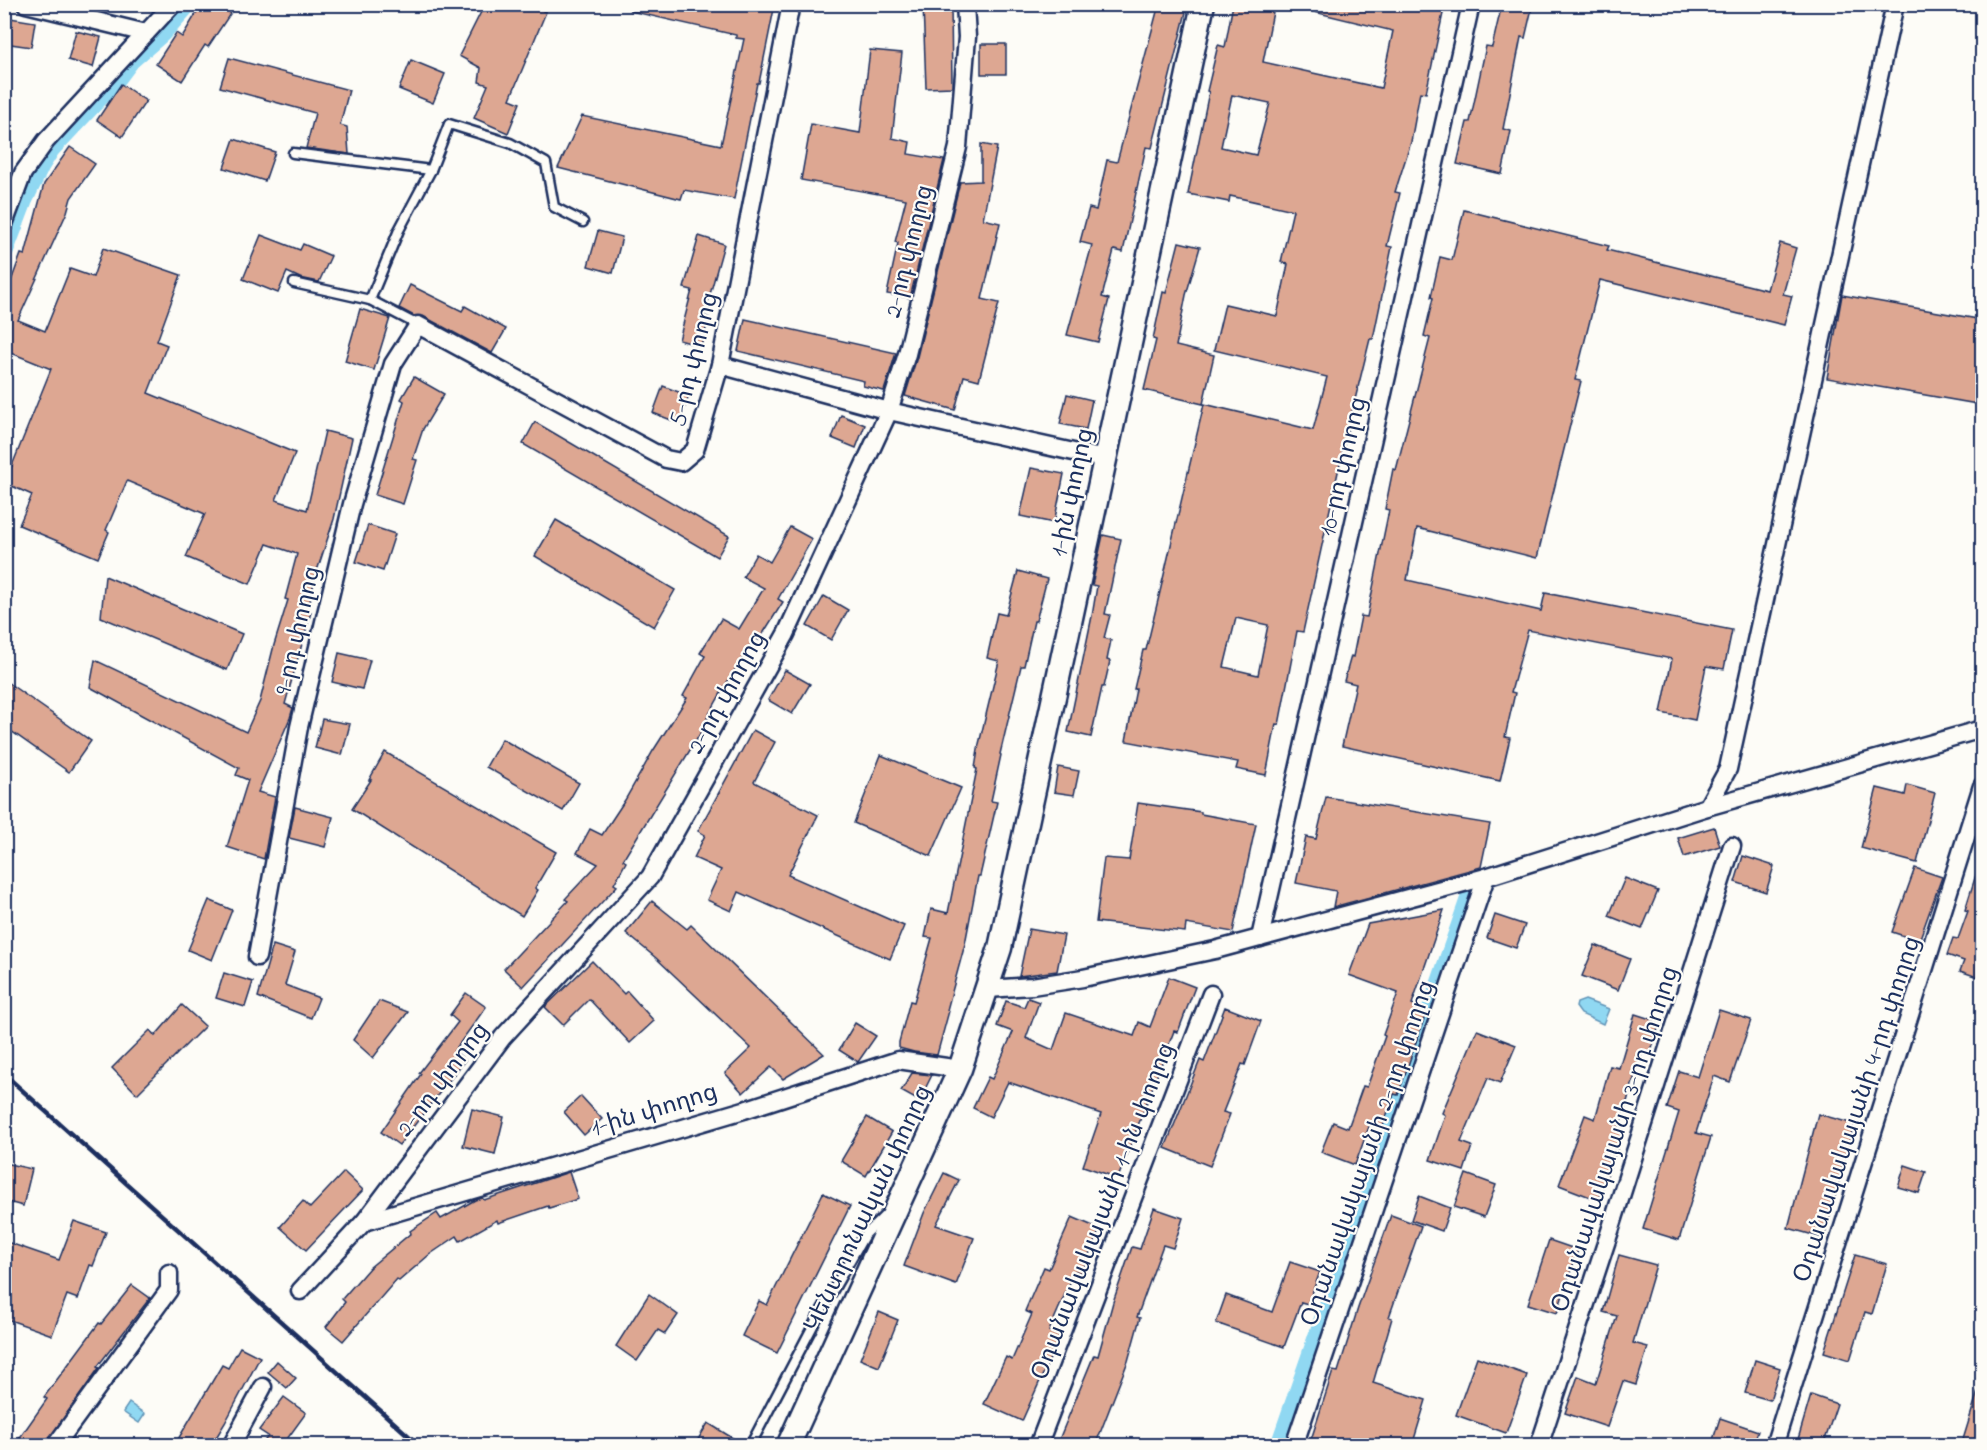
<svg xmlns="http://www.w3.org/2000/svg" width="1987" height="1450" font-family="'Indie Flower','Noto Sans Armenian',sans-serif">
	<style>
		.water { fill: #90d8f2; stroke: #6194b7; stroke-width: 1.5 }
		.lines { fill: none; stroke-linecap: round; stroke-linejoin: round }
		.canal { stroke: #90d8f2; stroke-width: 20 }
		.building { fill: #dda792; stroke: #1b2f5e; stroke-width: 1.5; fill-rule: evenodd }
		.service-casing { stroke: #1b2f5e; stroke-width: 13 }
		.minor-casing { stroke: #1b2f5e; stroke-width: 21 }
		.secondary-casing { stroke: #1b2f5e; stroke-width: 27 }
		.service { stroke: #fdfcf7; stroke-width: 8 }
		.minor { stroke: #fdfcf7; stroke-width: 16 }
		.secondary { stroke: #fdfcf7; stroke-width: 22 }
		.rail { stroke: #1b2f5e; stroke-width: 4.5 }
		.labels { text-anchor: middle; stroke-width: 4.5; stroke-linejoin: round; paint-order: stroke }
		.street-label { font-size: 24px; fill: #1b2f5e; stroke: #fdfcf7 }
	</style>
	<rect width="100%" height="100%" fill="#fdfcf7"/>
	<filter id="ink" filterUnits="userSpaceOnUse"><feTurbulence type="fractalNoise" baseFrequency=".0167" numOctaves="2"/><feDisplacementMap in="SourceGraphic" scale="12" xChannelSelector="R" yChannelSelector="G"/><feConvolveMatrix kernelMatrix="1 2 1 2 8 2 1 2 1" color-interpolation-filters="sRGB"/></filter>
	<g filter="url(#ink)">
		<g class="water">
			<path d="M1585,1000L1609,1009L1603,1024L1581,1014L1576,1007L1577,1003Z"/>
			<path d="M129,1403L145,1414L139,1423L123,1412Z"/>
		</g>
		<g class="lines">
			<g class="canal">
				<path d="M4,250L23,200L40,165L50,149L115,80L130,60L161,33L187,4"/>
				<path d="M1280,1446L1472,893"/>
			</g>
		</g>
		<g class="building">
			<path d="M202,4H222L232,11L208,47L205,45L182,81L156,64L176,33L182,37Z"/>
			<path d="M485,4H544L543,11L546,12L510,99L520,103L508,133L474,118L488,85L479,82L481,68L459,56Z"/>
			<path d="M630,4H775L759,83H757L734,199L684,190L681,199L558,168L582,116L721,145L744,39L736,38V35L630,11Z"/>
			<path d="M923,4H951L952,87L926,88Z"/>
			<path d="M1159,4H1173L1187,8L1152,148L1146,147L1123,252L1114,250L1102,297L1109,299L1098,342L1067,335L1092,245L1080,242L1089,208L1096,210L1107,160L1117,162Z"/>
			<path d="M1233,4H1262L1274,7L1263,62L1381,88L1393,31L1306,10L1307,4H1445L1426,93L1420,92L1411,142L1395,192L1400,193L1387,246L1392,247L1373,339H1370L1345,440L1303,632L1297,631L1279,725L1276,724L1266,775L1236,769L1238,762L1126,741L1136,689H1134L1143,650H1146L1159,596L1204,404L1313,430L1327,377L1214,350L1225,304L1277,316L1288,264L1281,262L1293,210L1230,196L1229,202L1188,194L1209,92L1207,91L1218,45L1225,47ZM1232,95L1270,103L1256,155L1221,147ZM1236,618L1268,625L1258,675L1224,667Z"/>
			<path d="M1502,4H1533L1525,38L1521,37L1503,129L1511,131L1502,174L1457,164L1467,122H1470L1486,46L1492,47Z"/>
			<path d="M4,17L35,22L31,47L4,43Z"/>
			<path d="M76,31L101,37L93,67L68,60Z"/>
			<rect x="981" y="44" width="25" height="30"/>
			<path d="M870,50L902,53L892,138L910,142L908,154L944,160L910,298L887,294L898,243L895,242L906,199L801,180L811,124L860,133Z"/>
			<path d="M229,58L349,90L340,125L347,127L349,154L306,148L315,113L220,87Z"/>
			<path d="M411,60L445,74L433,103L399,89Z"/>
			<path d="M121,84L146,101L122,137L97,120Z"/>
			<path d="M234,139L275,152L265,181L224,168Z"/>
			<path d="M981,144L997,147L983,219L1000,223L982,299L999,303L979,380L964,376L955,410L905,396L917,357L960,182L981,181Z"/>
			<path d="M70,147L95,164L71,198L67,212L18,320L45,331L70,269L93,277L103,248L181,275L157,341L167,345L148,393L295,453L276,500L307,510L325,431L352,438L334,519L315,577L308,611L311,612L285,704L293,708L290,718L258,792L275,797L264,859L227,847L248,780L236,775L239,768L90,687L95,660L246,732L260,701L274,645L288,600L285,599L297,554L267,544L250,584L186,557L205,514L127,481L106,530L109,532L98,558L19,525L32,495L5,483L51,369L4,350V281L10,284L21,254L25,255L44,184Z"/>
			<path d="M1464,210L1609,246L1607,250L1767,290L1780,243L1796,248L1783,294L1792,296L1784,325L1600,280L1575,380L1581,381L1537,558L1417,528L1407,580L1541,611L1545,593L1732,630L1724,669L1706,666L1695,720L1661,713L1672,659L1528,630L1511,692L1515,693L1505,737L1510,738L1500,781L1342,746L1356,684L1344,681L1351,656L1353,657L1361,616L1367,617L1389,510L1385,509L1393,469L1396,470L1430,338L1424,336L1433,298L1431,297L1440,257L1452,260Z"/>
			<path d="M598,231L622,237L613,273L588,266Z"/>
			<path d="M261,235L300,250L303,244L331,256L319,282L300,278L287,272L278,293L243,279Z"/>
			<path d="M699,236L724,244L704,316L709,318L701,346L679,340L692,290L684,288Z"/>
			<path d="M1179,242L1200,247L1186,295L1176,346L1214,355L1203,404L1144,390L1156,340L1153,339L1163,292L1166,293Z"/>
			<path d="M410,285L462,311L465,306L506,329L492,353L423,316H414L399,308Z"/>
			<path d="M1842,295L1983,320V405L1827,378Z"/>
			<path d="M360,309L390,318L374,370L345,361Z"/>
			<path d="M745,319L896,353L884,391L863,386L864,381L738,351Z"/>
			<path d="M414,377L444,394L423,429L413,459L417,460L403,504L375,495L404,401L401,399Z"/>
			<path d="M663,386L689,396L679,423L653,413Z"/>
			<path d="M1067,394L1092,400L1086,429L1060,424Z"/>
			<path d="M841,415L865,425L856,448L832,438Z"/>
			<path d="M535,422L729,536L717,557L523,444Z"/>
			<path d="M1031,468L1064,474L1054,523L1020,516Z"/>
			<path d="M556,520L675,590L654,627L535,556Z"/>
			<path d="M368,525L395,534L383,571L356,562Z"/>
			<path d="M790,527L812,539L778,599L783,602L759,640L755,638L728,681L707,718L709,719L623,860L626,862L614,884L617,886L523,987L504,969L568,901L565,899L598,864L577,853L590,829L602,835L625,800L653,751L687,698L683,696L705,656L700,653L721,619L739,629L764,588L743,577L756,554L770,562Z"/>
			<path d="M1103,535L1121,539L1105,614L1110,615L1104,638L1111,640L1107,660L1110,661L1104,687H1102L1091,737L1068,732L1092,616L1097,586L1092,585Z"/>
			<path d="M1018,571L1047,579L1036,621H1034L1024,666H1021L1000,754L1001,755L991,801L997,802L980,876H978L965,944L947,1010L949,1011L937,1055L914,1052L899,1048V1042L910,1001L914,1002L932,938L925,937L931,909L948,913L977,769L975,768L979,744L999,661L987,658L997,613L1006,615Z"/>
			<path d="M105,576L242,634L227,670L101,617Z"/>
			<path d="M824,596L848,610L831,640L807,626Z"/>
			<path d="M339,653L370,660L362,689L332,682Z"/>
			<path d="M785,670L810,684L792,714L768,700Z"/>
			<path d="M4,680L91,741L69,772L4,726Z"/>
			<path d="M322,719L350,724L342,755L315,748Z"/>
			<path d="M753,730L775,742L754,782L818,815L788,875L904,926L890,959L739,892L731,911L707,900L721,870L694,858L705,835L698,831Z"/>
			<path d="M502,739L579,783L563,811L486,767Z"/>
			<path d="M385,752L556,852L535,888L538,890L522,916L352,809L371,780H369Z"/>
			<path d="M881,755L961,788L931,856L854,823Z"/>
			<path d="M1058,767L1079,771L1074,795L1054,792Z"/>
			<path d="M1907,785L1935,793L1917,863L1861,848L1877,788L1905,795Z"/>
			<path d="M1326,797L1490,824L1481,867L1333,907L1336,891L1296,883L1306,837L1316,839Z"/>
			<path d="M1138,803L1201,812V814L1256,824L1233,932L1186,924L1185,932L1096,922L1104,858L1129,860Z"/>
			<path d="M295,807L333,817L325,847L289,838Z"/>
			<path d="M1714,827L1720,846L1684,857L1678,838Z"/>
			<path d="M1743,856L1774,866L1766,892L1735,882Z"/>
			<path d="M1979,865H1983V979L1960,971L1964,961L1947,955L1953,938L1958,939L1968,911L1965,910Z"/>
			<path d="M1915,868L1942,877L1919,941L1892,932Z"/>
			<path d="M1625,878L1658,891L1642,929L1609,916Z"/>
			<path d="M209,900L232,910L212,960L188,950Z"/>
			<path d="M652,901L687,929L691,925L824,1054L783,1079L771,1067L743,1093L725,1073L751,1048L656,958L626,933Z"/>
			<path d="M1444,910L1412,1004L1427,1010L1398,1095L1394,1094L1382,1129L1370,1124L1355,1165L1321,1152L1333,1122L1348,1128L1363,1086L1367,1087L1385,1036L1383,1035L1398,993L1349,975L1368,924Z"/>
			<path d="M1495,915L1525,925L1516,948L1487,938Z"/>
			<path d="M1029,929L1064,935L1057,971L1019,976Z"/>
			<path d="M273,945L295,952L285,985L319,998L311,1018L258,997Z"/>
			<path d="M1595,945L1630,959L1618,990L1582,976Z"/>
			<path d="M592,961L624,994L627,991L654,1021L630,1043L589,999L563,1025L545,1007Z"/>
			<path d="M224,973L253,982L245,1007L216,998Z"/>
			<path d="M1169,977L1195,987L1178,1032L1174,1031L1118,1178L1083,1166L1101,1114L1008,1082L991,1117L973,1108L988,1077L992,1079L1013,1032L997,1026L1006,1001L1024,1007L1028,998L1039,1002L1026,1038L1053,1050L1066,1013L1134,1036L1139,1022L1150,1027Z"/>
			<path d="M466,993L486,1007L454,1051L465,1060L399,1145L381,1132L421,1074L419,1073L458,1022L450,1015Z"/>
			<path d="M379,1001L408,1012L373,1058L353,1040Z"/>
			<path d="M182,1005L205,1026L137,1094L112,1068L150,1030L155,1036Z"/>
			<path d="M1225,1007L1261,1021L1245,1065L1242,1064L1223,1112L1230,1114L1210,1166L1165,1148L1200,1060L1204,1062Z"/>
			<path d="M1719,1010L1751,1020L1730,1082L1714,1076L1696,1133L1711,1137L1679,1240L1643,1229L1679,1112L1667,1108L1679,1071L1698,1077Z"/>
			<path d="M1635,1014L1660,1022L1650,1054L1642,1052L1619,1128L1624,1130L1598,1200L1559,1185L1585,1115L1595,1119L1610,1066L1619,1068Z"/>
			<path d="M855,1023L876,1036L858,1062L839,1050Z"/>
			<path d="M1477,1030L1516,1045L1500,1083L1488,1078L1461,1142L1472,1146L1464,1171L1430,1160L1445,1115L1442,1113Z"/>
			<path d="M912,1073L932,1075L919,1101L901,1091Z"/>
			<path d="M581,1096L602,1119L584,1135L564,1112Z"/>
			<path d="M472,1109L504,1117L495,1154L463,1146Z"/>
			<path d="M1818,1114L1854,1124L1824,1238L1788,1228Z"/>
			<path d="M867,1117L892,1132L866,1176L841,1161Z"/>
			<path d="M4,1163L32,1169L23,1206L4,1201Z"/>
			<path d="M1905,1165L1926,1172L1919,1193L1898,1187Z"/>
			<path d="M344,1172L363,1190L306,1250L280,1227L303,1201L310,1208Z"/>
			<path d="M569,1172L578,1199L549,1208L548,1206L498,1223L497,1220L460,1241L457,1236L429,1255L399,1281L397,1279L343,1341L326,1327L345,1302L342,1299L369,1268L411,1233L410,1231L437,1213L441,1219L475,1200L482,1198L484,1200Z"/>
			<path d="M944,1173L959,1180L936,1225L974,1238L956,1285L904,1266L924,1213Z"/>
			<path d="M1466,1174L1496,1185L1484,1217L1454,1207Z"/>
			<path d="M823,1193L850,1206L777,1353L742,1336L759,1301L767,1305Z"/>
			<path d="M1419,1196L1450,1208L1442,1231L1411,1220Z"/>
			<path d="M1154,1208L1183,1218L1173,1248L1163,1245L1137,1317L1140,1318L1128,1361L1095,1446H1068L1058,1442L1094,1355L1098,1356L1113,1302L1132,1247L1140,1249Z"/>
			<path d="M1391,1215L1421,1226L1389,1317L1392,1318L1373,1383L1426,1400L1412,1446H1309L1333,1371L1338,1372L1358,1308Z"/>
			<path d="M1072,1217L1100,1229L1081,1273L1075,1271L1049,1331L1060,1336L1022,1421L984,1404L1006,1357L1012,1360L1032,1314L1025,1311L1044,1267L1049,1269Z"/>
			<path d="M74,1221L106,1232L93,1266L90,1265L78,1299L67,1295L52,1335L4,1318V1241L59,1260Z"/>
			<path d="M1549,1240L1578,1250L1557,1313L1528,1304Z"/>
			<path d="M1619,1255L1656,1265L1633,1343L1648,1347L1636,1385L1623,1381L1607,1427L1565,1413L1578,1376L1596,1383L1617,1316L1603,1312Z"/>
			<path d="M1855,1255L1887,1264L1872,1314L1865,1312L1850,1360L1824,1352Z"/>
			<path d="M1290,1262L1320,1272L1308,1304L1301,1302L1284,1347L1216,1323L1226,1295L1272,1312Z"/>
			<path d="M132,1285L150,1298L97,1367L99,1368L44,1446H14L47,1399L44,1397L99,1323L101,1324Z"/>
			<path d="M649,1294L678,1315L665,1334L658,1330L637,1361L616,1346Z"/>
			<path d="M879,1312L898,1320L879,1367L860,1359Z"/>
			<path d="M240,1347L260,1357L225,1423L211,1446H174L222,1365L228,1368Z"/>
			<path d="M1477,1357L1527,1375L1506,1433L1456,1415Z"/>
			<path d="M1755,1360L1780,1368L1770,1400L1745,1393Z"/>
			<path d="M277,1361L296,1378L287,1388L268,1372Z"/>
			<path d="M1979,1388H1983V1446H1961Z"/>
			<path d="M1811,1395L1837,1404L1823,1446H1796Z"/>
			<path d="M284,1397L306,1413L282,1446H261L268,1436L259,1430Z"/>
			<path d="M1720,1418L1758,1431L1753,1446H1711Z"/>
			<path d="M708,1423L744,1445V1446H694Z"/>
		</g>
		<g class="lines">
			<defs>
				<g id="service">
					<path d="M293,153L431,170"/>
					<path d="M294,283L370,300L418,325"/>
					<path d="M370,300L399,230L431,170L449,124L510,143L546,163L554,207L583,222"/>
					<path d="M750,1446L816,1320L864,1236L885,1215"/>
				</g>
				<g id="minor">
					<path d="M26,4L146,33"/>
					<path d="M4,224L23,173L46,141L173,4"/>
					<path d="M720,365L889,411L1105,459"/>
					<path d="M1707,807L1728,769L1895,4"/>
					<path d="M1260,938L1471,4"/>
					<path d="M257,957L299,727L352,504L393,364L418,325L666,459L681,462L695,450L720,365L791,4"/>
					<path d="M988,989L1032,986L1083,978L1215,950L1486,877L1707,807L1982,729"/>
					<path d="M364,1222L744,1110L898,1060L960,1069"/>
					<path d="M300,1291L364,1222L503,1037L650,877L786,634L889,411L907,354L958,147L967,37L965,4"/>
					<path d="M55,1446L169,1290V1273"/>
					<path d="M231,1446L263,1387"/>
					<path d="M1038,1446L1211,994"/>
					<path d="M1294,1446L1486,877"/>
					<path d="M1539,1446L1610,1231L1732,846"/>
					<path d="M1774,1446L1982,786"/>
				</g>
				<path id="secondary" d="M788,1446L960,1069L1000,948L1203,4"/>
			</defs>
			<use href="#service" class="service-casing"/>
			<use href="#minor" class="minor-casing"/>
			<use href="#secondary" class="secondary-casing"/>
			<use href="#service" class="service"/>
			<use href="#minor" class="minor"/>
			<use href="#secondary" class="secondary"/>
			<path class="rail" d="M4,1074L420,1446"/>
		</g>
	</g>
	<g class="labels">
		<g class="street-label">
			<text transform="translate(908 251) rotate(-76)" y="8">2-րդ փողոց</text>
			<text transform="translate(693 359) rotate(-76)" y="8">5-րդ փողոց</text>
			<text transform="translate(1342 466) rotate(-77)" y="8">10-րդ փողոց</text>
			<text transform="translate(1071 492) rotate(-78)" y="8">1-ին փողոց</text>
			<text transform="translate(297 630) rotate(-77)" y="8">9-րդ փողոց</text>
			<text transform="translate(726 692) rotate(-61)" y="8">2-րդ փողոց</text>
			<text transform="translate(442 1079) rotate(-53)" y="8">2-րդ փողոց</text>
			<text transform="translate(654 1109) rotate(-17)" y="8">1-ին փողոց</text>
			<text transform="translate(1856 1109) rotate(-72)" y="8">Օդանավակայանի 4-րդ փողոց</text>
			<text transform="translate(1614 1139) rotate(-72)" y="8">Օդանավակայանի 3-րդ փողոց</text>
			<text transform="translate(1367 1153) rotate(-71)" y="8">Օդանավակայանի 2-րդ փողոց</text>
			<text transform="translate(867 1208) rotate(-65)" y="8">Կենտրոնական փողոց</text>
			<text transform="translate(1102 1211) rotate(-69)" y="8">Օդանավակայանի 1-ին փողոց</text>
		</g>
	</g>
	<rect width="1987" height="1450" fill="none" stroke="#fdfcf7" stroke-width="24"/>
	<rect x="12" y="12" width="1963" height="1426" fill="none" stroke="#1b2f5e" stroke-width="2" filter="url(#ink)"/>
</svg>
